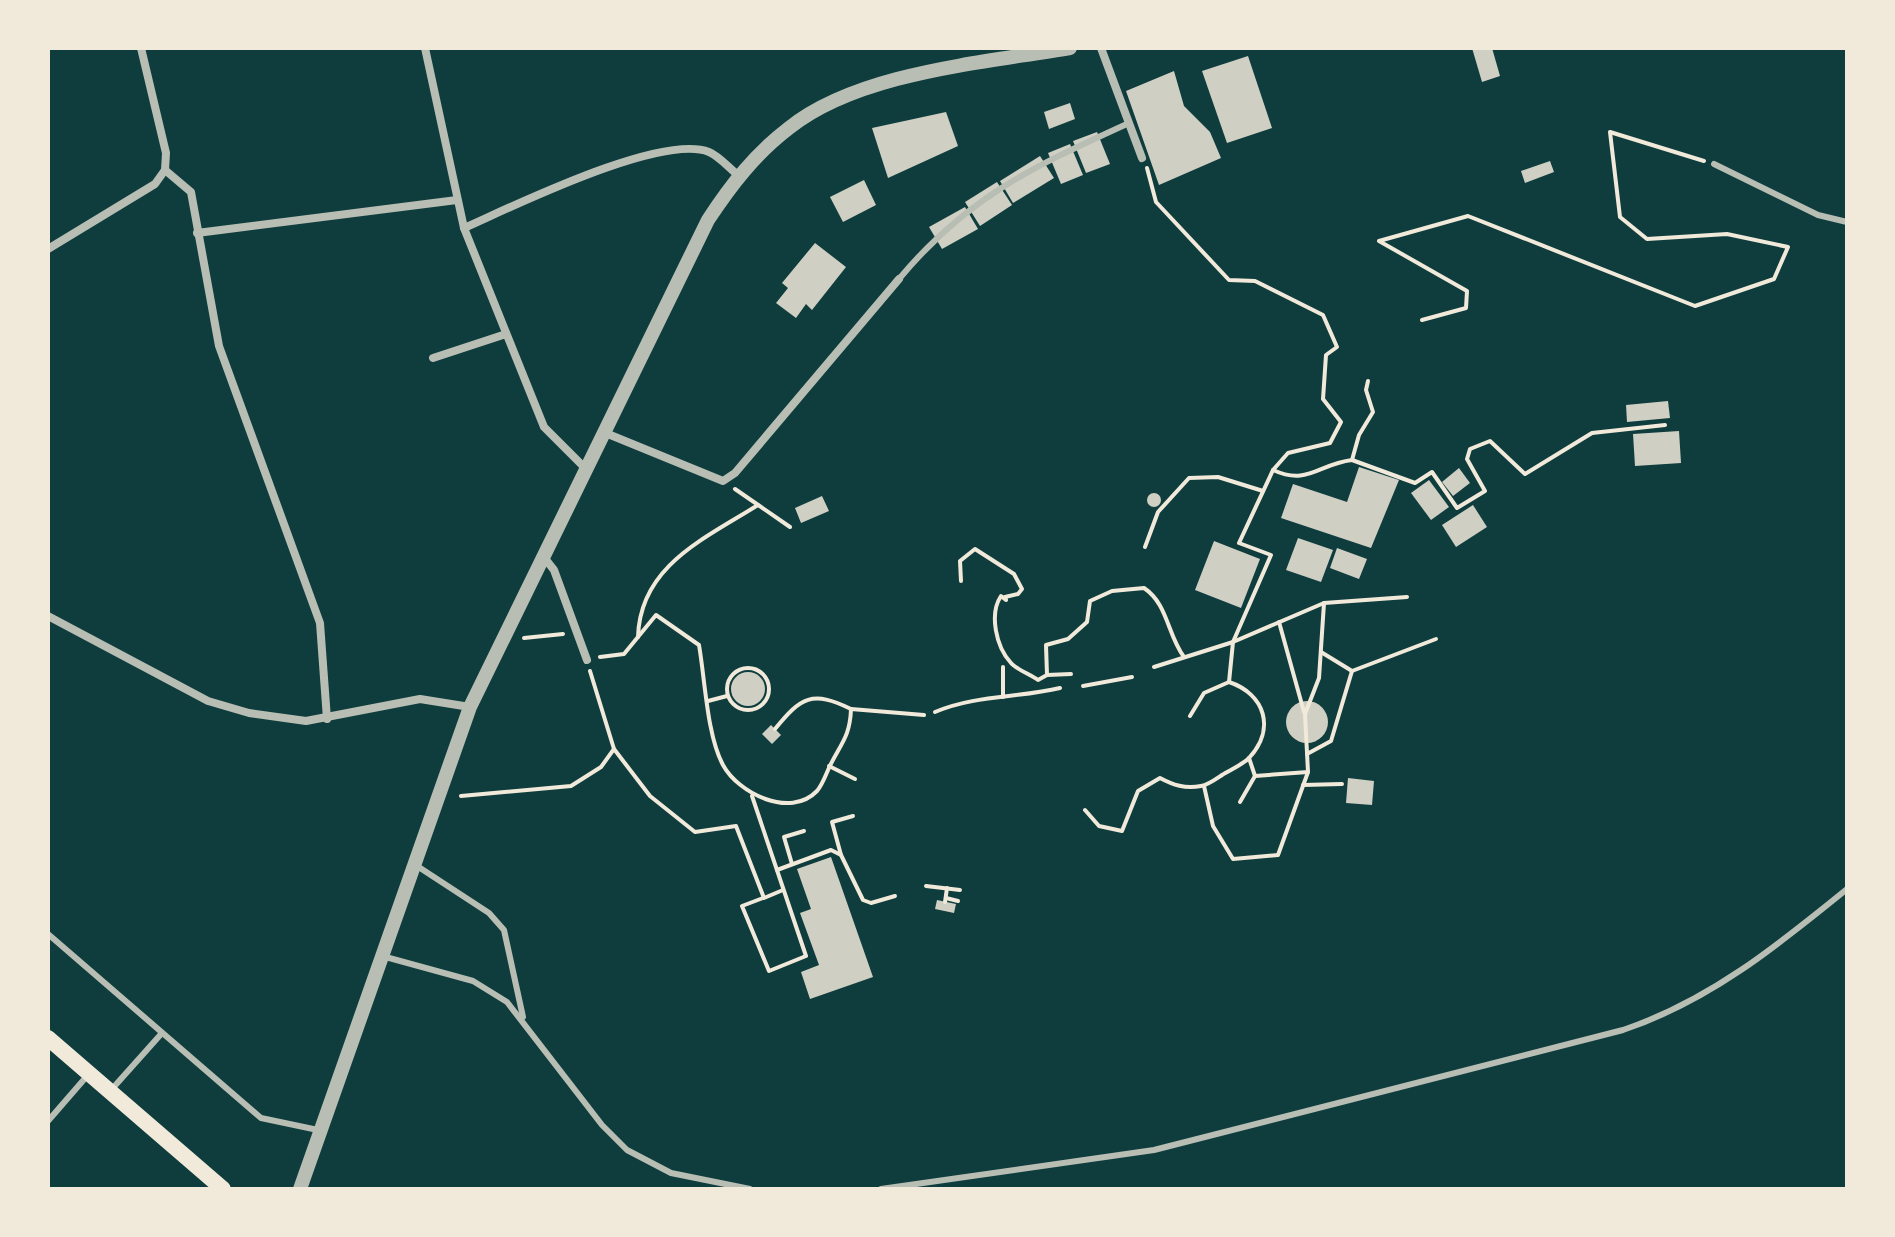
<svg xmlns="http://www.w3.org/2000/svg" width="1895" height="1237" font-family="Rubik,sans-serif">
	<style>
		.building { fill: #cfcfc3 }
		.lines { fill: none; stroke-linecap: round; stroke-linejoin: round }
		.path { stroke: #f1e9da; stroke-width: 4 }
		.service { stroke: #b8beb3; stroke-width: 6 }
		.minor { stroke: #b8beb3; stroke-width: 8 }
		.tertiary { stroke: #b8beb3; stroke-width: 14 }
		.secondary { stroke: #f1e9da; stroke-width: 16 }
	</style>
	<rect width="100%" height="100%" fill="#0f3d3e"/>
	<g class="building">
		<path d="M1472,48H1492L1500,76L1482,82Z"/>
		<path d="M1248,56L1272,128L1227,143L1202,71Z"/>
		<path d="M1174,71L1184,106L1210,132L1221,158L1159,185L1126,91Z"/>
		<path d="M1070,103L1075,119L1049,129L1044,112Z"/>
		<path d="M946,112L958,146L888,178L872,128Z"/>
		<path d="M1097,132L1110,164L1086,173L1073,141Z"/>
		<path d="M1070,144L1083,175L1061,184L1048,153Z"/>
		<path d="M1040,156L1054,178L1013,203L1000,181Z"/>
		<path d="M1550,161L1554,172L1525,183L1521,171Z"/>
		<path d="M864,180L876,205L843,222L830,197Z"/>
		<path d="M997,182L1012,205L980,226L965,202Z"/>
		<path d="M965,207L978,229L942,249L929,227Z"/>
		<path d="M815,243L846,267L812,310L806,304L796,318L776,303L788,288L782,283Z"/>
		<path d="M1668,401L1670,418L1627,422L1626,405Z"/>
		<path d="M1679,431L1681,463L1635,466L1633,434Z"/>
		<path d="M1359,467L1399,480L1371,548L1281,518L1293,484L1347,502Z"/>
		<path d="M1459,468L1470,483L1453,496L1442,482Z"/>
		<path d="M1429,480L1449,507L1431,520L1411,493Z"/>
		<circle cx="1154" cy="500" r="7"/>
		<path d="M822,496L829,511L801,523L795,508Z"/>
		<path d="M1473,505L1487,527L1456,547L1442,525Z"/>
		<path d="M1298,538L1333,550L1321,582L1286,570Z"/>
		<path d="M1214,541L1260,559L1241,608L1195,590Z"/>
		<path d="M1337,548L1367,559L1359,579L1330,568Z"/>
		<circle cx="748" cy="689" r="17"/>
		<circle cx="1307" cy="722" r="21"/>
		<path d="M771,725L781,735L772,744L762,734Z"/>
		<path d="M1348,778L1374,781L1372,805L1346,803Z"/>
		<path d="M831,857L873,977L810,999L801,972L819,965L800,913L811,909L797,869Z"/>
		<path d="M937,900L956,904L954,913L935,909Z"/>
	</g>
	<g class="lines">
		<g class="path">
			<path d="M1147,168L1156,202L1229,280L1255,281L1323,315L1337,347L1326,355L1323,399L1341,422L1330,443L1288,453L1273,470L1239,543L1271,555L1233,642L1229,682"/>
			<path d="M1422,320L1466,308L1467,291L1379,241L1468,216L1695,306L1774,279L1788,247L1727,234L1647,239L1620,217L1610,132L1704,161"/>
			<path d="M1352,460L1415,483L1432,472L1457,508L1485,491L1467,459L1470,449L1490,441L1525,474L1592,433L1665,425"/>
			<path d="M1273,470C1308,486 1318,464 1352,460L1359,435L1373,412L1366,390L1368,381"/>
			<path d="M735,489L790,527"/>
			<path d="M1145,547L1158,512L1189,478L1218,477L1263,491"/>
			<path d="M961,581L960,561L975,549L1014,574L1022,589L1018,594L1005,597L1006,600L1001,596C989,614 996,647 1011,663C1017,670 1030,674 1038,680L1047,675L1046,645L1068,639L1087,622L1090,601L1112,591L1144,588C1168,604 1167,634 1184,657"/>
			<path d="M1279,622L1304,712"/>
			<path d="M638,637C640,566 704,539 758,505"/>
			<path d="M524,638L563,634"/>
			<path d="M1321,652L1352,671"/>
			<path d="M600,657L624,654L656,615L699,645C705,679 707,736 723,765C738,793 790,819 817,791C822,785 825,777 828,770C839,745 850,739 851,709L924,715"/>
			<path d="M1003,667V697"/>
			<path d="M1154,667L1233,642L1324,603L1407,597"/>
			<circle cx="748" cy="689" r="21"/>
			<path d="M590,671L614,749L650,796L695,832L736,826L764,898L783,890"/>
			<path d="M1047,675L1071,674"/>
			<path d="M1083,686L1132,677"/>
			<path d="M708,701L727,696"/>
			<path d="M935,712C975,695 1018,698 1060,688"/>
			<path d="M775,729C801,697 812,690 851,709"/>
			<path d="M1307,754L1331,741L1352,671L1436,639"/>
			<path d="M1249,758L1255,776L1308,772"/>
			<path d="M829,766L855,779"/>
			<path d="M1303,785L1342,784"/>
			<path d="M1204,786L1213,826L1233,859L1278,855L1308,772L1305,714L1319,678L1324,603"/>
			<path d="M461,796L571,786L601,767L614,749"/>
			<path d="M752,796L806,956L769,971L742,906L763,898"/>
			<path d="M1240,802L1255,776"/>
			<path d="M1085,810L1099,826L1122,831L1138,791L1160,778C1173,785 1185,789 1201,786C1208,785 1216,779 1222,775C1230,770 1242,765 1249,758C1276,729 1265,694 1229,682L1204,693L1190,716"/>
			<path d="M841,855L832,822L853,816"/>
			<path d="M792,864L784,837L804,831"/>
			<path d="M777,870L831,850L841,855L863,900L871,903L895,896"/>
			<path d="M926,886L960,890"/>
			<path d="M946,898L958,901"/>
			<path d="M945,902L947,888"/>
		</g>
		<g class="service">
			<path d="M1714,164L1818,215L1847,222"/>
			<path d="M899,279C968,196 1033,167 1129,123"/>
			<path d="M414,864L489,913L504,930L523,1017"/>
			<path d="M48,934L261,1118L318,1130"/>
			<path d="M382,956L473,981L507,1002L602,1125L627,1150L671,1173L750,1189"/>
			<path d="M112,1089L162,1033"/>
			<path d="M48,1121L87,1076"/>
			<path d="M881,1189L1154,1150L1623,1030C1709,1001 1777,946 1847,889"/>
		</g>
		<g class="minor">
			<path d="M425,48L464,228L544,427L585,468"/>
			<path d="M1101,48L1142,158"/>
			<path d="M165,170L191,192L219,346L320,623L327,719"/>
			<path d="M464,228C512,207 661,133 709,152C719,156 730,169 738,175"/>
			<path d="M197,233L457,200"/>
			<path d="M48,249L155,184L165,170L166,153L141,48"/>
			<path d="M433,358L506,334"/>
			<path d="M603,432L723,481L735,473L899,279"/>
			<path d="M543,556L554,570L587,660"/>
			<path d="M48,616L208,701L249,713L306,721L420,699L470,707"/>
		</g>
		<path class="tertiary" d="M300,1189L470,707L708,220C731,185 755,154 789,128C859,72 984,63 1070,48"/>
		<path class="secondary" d="M48,1038L223,1189"/>
	</g>
	<rect width="1895" height="1237" fill="none" stroke="#f1e9da" stroke-width="100"/>
</svg>
